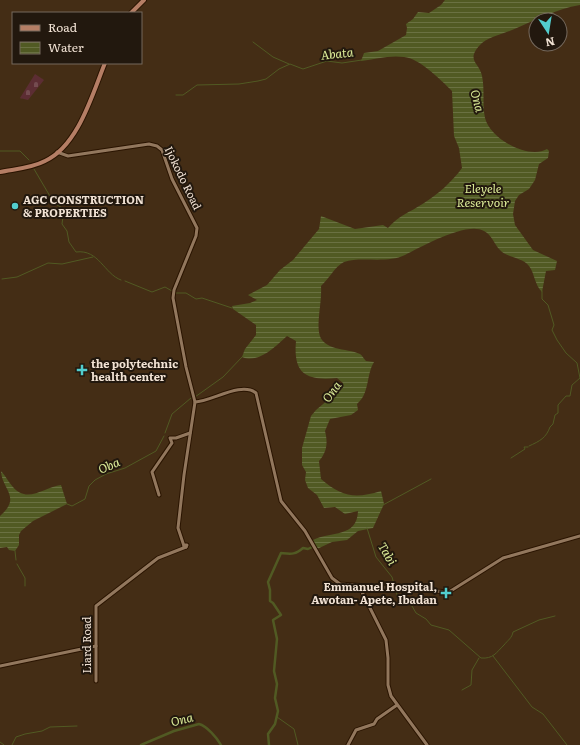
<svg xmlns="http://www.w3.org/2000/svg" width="580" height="745" font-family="Literata,serif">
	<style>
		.cemetery { fill: url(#cemetery-stones) }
		.water { fill: url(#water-rules) }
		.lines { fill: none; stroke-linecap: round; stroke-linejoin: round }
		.stream { stroke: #515a23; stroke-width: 1 }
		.river { stroke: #515a23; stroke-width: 2.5 }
		.secondary-casing { stroke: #2a1400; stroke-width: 5 }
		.primary-casing { stroke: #2a1400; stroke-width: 6 }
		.secondary { stroke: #92775d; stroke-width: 3 }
		.primary { stroke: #b57e65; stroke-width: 4 }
		.poi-dot { fill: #52cdce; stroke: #22180e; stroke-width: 1.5 }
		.labels { text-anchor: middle; stroke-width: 4; stroke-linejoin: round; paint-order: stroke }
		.street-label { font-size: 11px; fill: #f1e2d4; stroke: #22180e }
		.poi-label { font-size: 11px; font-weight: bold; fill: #f1e2d4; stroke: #22180e; text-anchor: start }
		.water-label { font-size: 12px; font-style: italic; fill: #dcec98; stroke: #22180e }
	</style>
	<defs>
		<pattern id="cemetery-stones" width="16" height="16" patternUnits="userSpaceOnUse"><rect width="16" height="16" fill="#5c2d33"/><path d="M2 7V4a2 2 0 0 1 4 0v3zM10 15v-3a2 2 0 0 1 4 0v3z" fill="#744b50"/></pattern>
		<pattern id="water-rules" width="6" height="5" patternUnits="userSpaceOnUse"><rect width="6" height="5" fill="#515a23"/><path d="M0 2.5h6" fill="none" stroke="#6a7142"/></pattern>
	</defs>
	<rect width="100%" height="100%" fill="#442d15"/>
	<path class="cemetery" d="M35,74L44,80L28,100L20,98Z"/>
	<g class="water">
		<path d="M445,0H580V5C556,9 534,21 512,30C501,35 487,37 479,46C466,61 480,63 482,76C485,90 482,104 485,118C490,139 529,160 547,149L549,151L548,158L539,164L535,180L529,189L519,195L515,201L513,214L515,225L533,250L557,261L555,270L546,271L542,292C534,284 535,274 529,266C522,257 507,258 500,250C494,244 492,235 484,231C467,221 421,247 405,255C387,264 360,256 344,262C335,266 329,279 321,286C322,301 317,320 319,332C321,351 347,348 360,354C362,355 364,359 366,361L374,362C366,375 370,393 357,404L358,410L351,415L330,419L325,431C328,443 327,452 319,461L321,479C342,497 355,499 381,491L384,504L373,528L358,531L347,540L332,542L317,549L313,540C331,531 357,538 358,511L345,514L335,507L324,508L317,495L308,488L305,480L306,472L302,465V448L311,416L316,410L329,399L331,394L340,389L343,383L337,378C306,381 293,374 296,341L287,336C276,346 259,364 242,357L245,349L256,335V325L233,309L232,306L250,303L257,300L248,295L267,285L280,270L293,260L319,229L321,216L355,229L383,225L388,228C401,214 409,213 424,203C438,194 452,182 462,168L459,148L454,136L452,91C441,80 419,58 404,57C390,55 375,59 361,61L364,53L378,51L406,35L407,28L406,24L413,19L418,12L429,13L441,5Z"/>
		<path d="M1,471C6,476 8,482 13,487C27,504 45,487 61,485L67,504L33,521L21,531L19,535V545L15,551L9,550L7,547L0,548V516C22,497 2,490 1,471Z"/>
	</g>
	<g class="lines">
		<g class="stream">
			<path d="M253,42L273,57L289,64"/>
			<path d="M176,95H183L197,85L239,84L258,81L266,79L279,69L290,64L303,69L327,61L342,63L362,60"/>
			<path d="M0,151H20L29,160"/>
			<path d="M34,169L54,203L64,209L62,224L67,231L69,242L76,252C99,249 104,274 121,280"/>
			<path d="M2,279L17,277L48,263L62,264L93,257"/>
			<path d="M125,281L152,292L165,287L172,291"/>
			<path d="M542,291V299L548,305L554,325L552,330L557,340L566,353L577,363L580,378"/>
			<path d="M175,293H186L196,299L202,298L232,308"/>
			<path d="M195,397L223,377L243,356"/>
			<path d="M165,433L172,414L191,398"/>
			<path d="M529,446C540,441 546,438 550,427L553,424L555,415L558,413V405L566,396H570L572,385L580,378"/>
			<path d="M511,458L525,449L524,447H528"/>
			<path d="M67,504L72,506L85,499L89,486L95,480L106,474L125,468L156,451L164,436"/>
			<path d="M383,505L431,479"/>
			<path d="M367,528L376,557L392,577L398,598L412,606L416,613L426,619L431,625L449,630L481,658C493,659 496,653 504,645C508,640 512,638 513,632L539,620L555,616"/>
			<path d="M15,551L16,560"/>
			<path d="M17,564L25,578V586"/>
			<path d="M493,656L532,707L543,714L567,745"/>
			<path d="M462,690L471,685L472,670L479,658"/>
			<path d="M277,717L294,729L298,745"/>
			<path d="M0,742L4,745"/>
			<path d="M12,745L16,737L25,734L42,731L50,727L77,726"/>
		</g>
		<g class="river">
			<path d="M141,745L174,731L199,724C207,726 217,738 221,745"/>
			<path d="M269,745L268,734L275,724L278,711L275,698L277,684L274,671L277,639L273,620L281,615L273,603L270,601V590L268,582L281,553C291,554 295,555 303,548L308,549L314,546"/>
		</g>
		<defs>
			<g id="secondary">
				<path d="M57,152L68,156L149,144L157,146L162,150L172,179L197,228L196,236L174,290L173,298L186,367L195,402L184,475L178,528L184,546"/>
				<path d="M195,402C211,402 241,381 256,393L281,501L305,531L332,578L340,584L449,592L503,558L580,536"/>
				<path d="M159,495L152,472L172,443L170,438H176L190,433"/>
				<path d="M185,545H187L186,547L184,546Z"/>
				<path d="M359,586L386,640L388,658V685L391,696L427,745"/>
				<path d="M0,666L96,646"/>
				<path d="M96,681V606L158,558L186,547"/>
				<path d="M348,745L356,730L374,724L377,719L397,705"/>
			</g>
			<g id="primary">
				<path d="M131,13L144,0"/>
				<path d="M0,172C15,169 32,168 45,161C78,146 92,95 105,63"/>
			</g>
		</defs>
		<use href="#secondary" class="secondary-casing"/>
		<use href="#primary" class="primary-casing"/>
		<use href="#secondary" class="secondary"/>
		<use href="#primary" class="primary"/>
	</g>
	<g class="poi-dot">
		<circle cx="15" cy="206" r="4"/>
		<path d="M80 364h4v4h4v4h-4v4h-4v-4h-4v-4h4z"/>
		<path d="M444 587h4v4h4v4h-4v4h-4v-4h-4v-4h4z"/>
	</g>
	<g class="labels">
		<g class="street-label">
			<text transform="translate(183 178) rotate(64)" y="4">Ijokodo Road</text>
			<text transform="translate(87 645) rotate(-90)" y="4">Liard Road</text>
		</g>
		<g class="poi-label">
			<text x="23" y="204">AGC CONSTRUCTION<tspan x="23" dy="13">&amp; PROPERTIES</tspan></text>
			<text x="91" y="368">the polytechnic<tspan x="91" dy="13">health center</tspan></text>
			<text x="437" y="591" text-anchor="end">Emmanuel Hospital,<tspan x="437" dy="13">Awotan- Apete, Ibadan</tspan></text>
		</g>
		<g class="water-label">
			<text transform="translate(337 54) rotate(-6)" y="4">Abata</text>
			<text transform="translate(477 101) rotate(75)" y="4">Ona</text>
			<text x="483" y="193">Eleyele<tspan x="483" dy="14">Reservoir</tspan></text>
			<text transform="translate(332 392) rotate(-53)" y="4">Ona</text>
			<text transform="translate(109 466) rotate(-23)" y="4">Oba</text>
			<text transform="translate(387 554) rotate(60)" y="4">Tabi</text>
			<text transform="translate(182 720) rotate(-14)" y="4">Ona</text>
		</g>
	</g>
	<rect x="12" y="12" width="130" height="52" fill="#22180e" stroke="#75695d"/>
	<rect x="20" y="25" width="20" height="6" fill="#b57e65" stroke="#75695d"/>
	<text x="48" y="32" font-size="12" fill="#f1e2d4">Road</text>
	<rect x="20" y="42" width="20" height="12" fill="url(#water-rules)" stroke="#75695d"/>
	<text x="48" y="52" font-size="12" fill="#f1e2d4">Water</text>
	<g transform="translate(548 32) rotate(168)"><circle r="19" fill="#22180e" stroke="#75695d"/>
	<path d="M0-3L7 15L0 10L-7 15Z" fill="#52cdce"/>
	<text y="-6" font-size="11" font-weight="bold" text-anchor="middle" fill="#f1e2d4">N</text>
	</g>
</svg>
